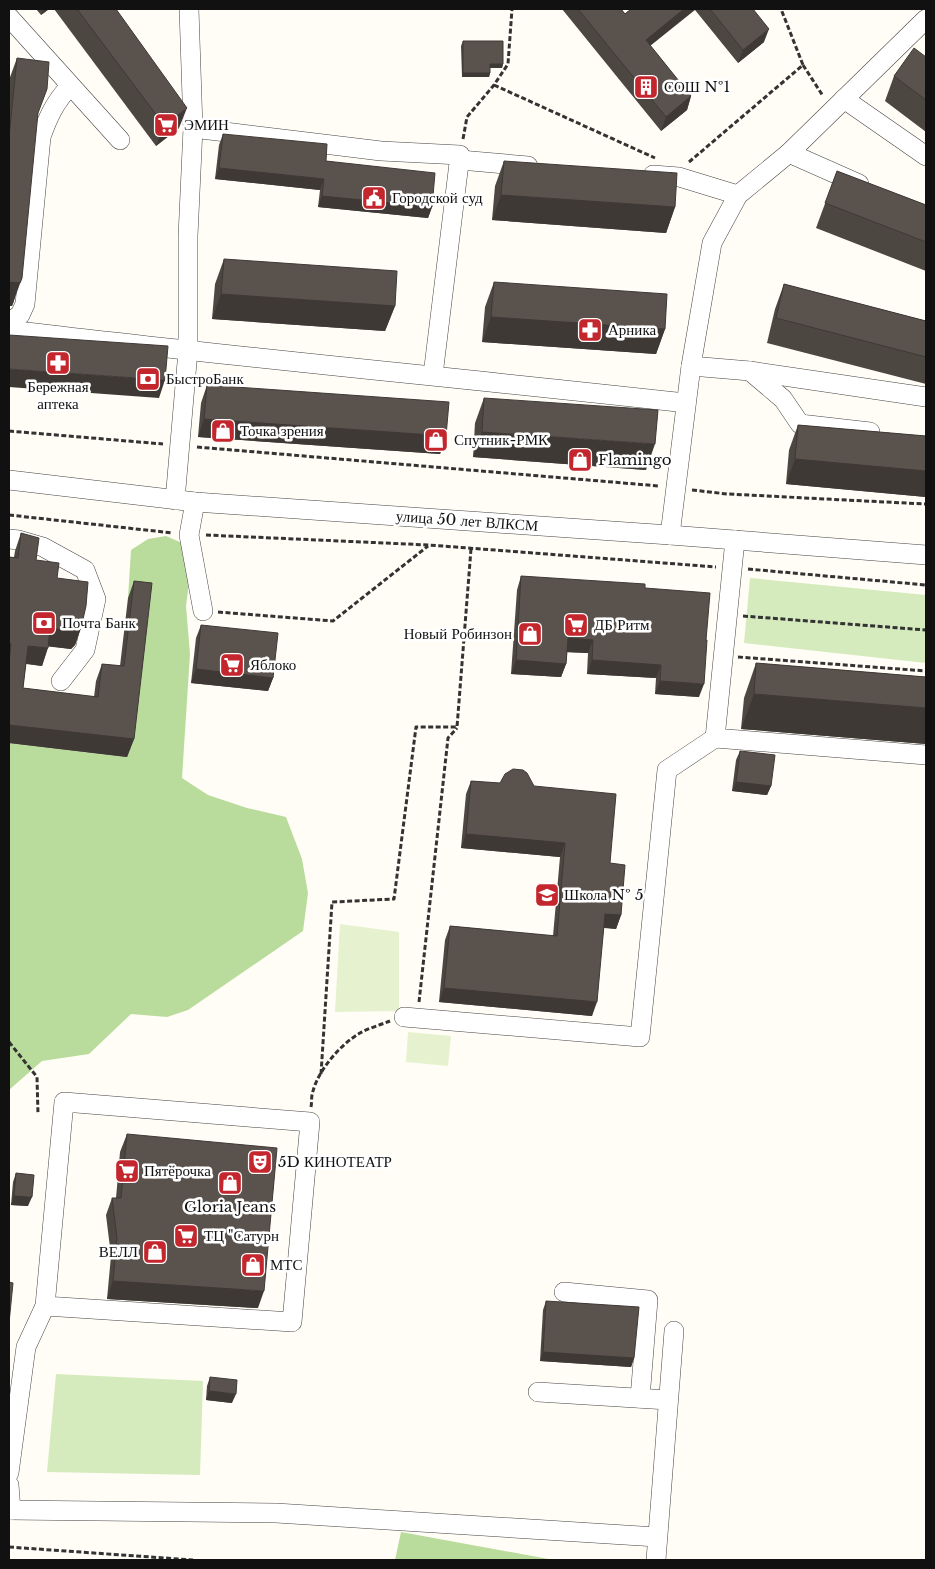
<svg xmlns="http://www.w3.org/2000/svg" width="935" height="1569" font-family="'Libre Baskerville',serif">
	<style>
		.green { fill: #d5ebbd }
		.forest { fill: #b9dc9c }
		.pitch { fill: #e6f2cf }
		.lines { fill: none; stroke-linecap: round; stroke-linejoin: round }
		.minor-casing { stroke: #444; stroke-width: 20 }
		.path { stroke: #333; stroke-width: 3; stroke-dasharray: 5 2.5; stroke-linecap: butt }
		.minor { stroke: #fff; stroke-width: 19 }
		.wall { fill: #4d4742 }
		.shaded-wall { fill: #3f3936 }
		.building { fill: #5a524d; stroke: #3f3936 }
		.labels { text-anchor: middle; stroke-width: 5; stroke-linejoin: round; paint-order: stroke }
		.poi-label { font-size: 15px; fill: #111; stroke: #fff; text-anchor: start }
		.street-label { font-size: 15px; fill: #111; stroke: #fff }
	</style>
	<rect width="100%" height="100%" fill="#fffdf5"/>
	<g class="green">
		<path d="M750,578L926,595V663L744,643Z"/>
		<path d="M56,1374L203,1381L200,1475L47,1472Z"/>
	</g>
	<g class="forest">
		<path d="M166,536L189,546L190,575L186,606L190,654L182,778L208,795L247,808L286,817L302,859L308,893L303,931L188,1010L167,1017L131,1014L89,1054L42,1061L9,1090V743L127,757L128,598L131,550L148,539Z"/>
		<path d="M401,1532L554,1560H395Z"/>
	</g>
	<g class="pitch">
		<path d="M340,924L399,932V1011L335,1012Z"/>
		<path d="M408,1032L451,1036L448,1066L406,1062Z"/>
	</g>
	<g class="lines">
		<defs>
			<g id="minor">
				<path d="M189,9L193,128"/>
				<path d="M9,17L120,140"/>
				<path d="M844,99L926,156"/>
				<path d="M789,153L859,184"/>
				<path d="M460,160L528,166"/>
				<path d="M653,175L679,177L738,195"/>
				<path d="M9,322L20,315L25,304L41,137C48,117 55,102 70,86"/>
				<path d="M9,330C234,357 460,378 686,403"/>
				<path d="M691,366L750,371L926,397"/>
				<path d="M750,371L783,399L800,424L870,432"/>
				<path d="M9,480L195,502L670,535L926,555"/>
				<path d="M175,500L188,351V236L193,128L381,151L460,155L433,375"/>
				<path d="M195,502L189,535L203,611"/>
				<path d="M670,535L691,366L712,243L738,195L789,153L926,19"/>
				<path d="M9,539L19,540L43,547L85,570L96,599L85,650L61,681"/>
				<path d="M735,540L715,738L926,755"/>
				<path d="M404,1017L640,1037L667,770L715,738"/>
				<path d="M564,1292L648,1300L640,1398"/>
				<path d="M538,1392L668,1400"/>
				<path d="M9,1473L26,1347L45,1306L64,1102L310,1122L292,1322L45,1306"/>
				<path d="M9,1485L11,1510"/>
				<path d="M9,1510L276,1513L657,1537"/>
				<path d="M656,1560L674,1331"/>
			</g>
		</defs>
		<use href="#minor" class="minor-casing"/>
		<g class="path">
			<path d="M803,65L823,96"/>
			<path d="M494,85L655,158"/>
			<path d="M463,139L467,117L494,85L508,64L512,9"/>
			<path d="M689,162L803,65L781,9"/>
			<path d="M9,431L163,444"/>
			<path d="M197,447L659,486"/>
			<path d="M692,490L727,494L926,504"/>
			<path d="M9,515L173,533"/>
			<path d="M206,535L429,545L716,567"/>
			<path d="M748,569L926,585"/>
			<path d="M218,612L333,621L428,546"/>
			<path d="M743,616L926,630"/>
			<path d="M738,657L926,671"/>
			<path d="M419,1002L448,738L457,728"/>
			<path d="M9,1042L37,1077L38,1114"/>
			<path d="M321,1074L332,902L394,899L416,727H457L471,549"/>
			<path d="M311,1107C312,1102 311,1096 313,1091C319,1069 341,1044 360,1033C369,1028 380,1025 390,1021"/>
			<path d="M9,1547L193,1560"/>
		</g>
		<use href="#minor" class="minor"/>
	</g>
	<g class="wall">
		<path d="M36,9H49L41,15Z"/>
		<path d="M54,9H116L179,128L156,146Z"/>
		<path d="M562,9H621L625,14L631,9H753L764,42L738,63L695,10L650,46L691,96L687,110L661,131Z"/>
		<path d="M463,41L503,64L502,68H490V73L489,77H462L461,46Z"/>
		<path d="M926,57V132L885,101L894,76Z"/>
		<path d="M17,58L38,114L14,301L12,306H9V80Z"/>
		<path d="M223,134L326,161L432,207L428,218L318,207L320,190L215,179L219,145Z"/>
		<path d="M504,161L675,207L666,233L492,220L495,186Z"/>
		<path d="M837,171L926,205V271L816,228Z"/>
		<path d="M224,259L395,306L385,331L212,319L215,284Z"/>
		<path d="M494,282L665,329L656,354L482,342L485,307Z"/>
		<path d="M784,284L926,321V384L767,343L775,309Z"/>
		<path d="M207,385L446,436L440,454L198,437L201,403Z"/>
		<path d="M484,398L646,470L473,457L475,423Z"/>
		<path d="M798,425L926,436V497L786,484L789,450Z"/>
		<path d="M21,533L36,560L57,578L81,628L75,645L71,649L48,646L42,666L26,664L23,688L94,697L96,681L102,664L120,666L128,598L134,581V739L127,757L9,743V557H14L15,551Z"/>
		<path d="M521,576L645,588L699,697L655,694L656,678L587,674L588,653L567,652L566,664L561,677L511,674L517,590Z"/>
		<path d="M201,625L273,678L268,691L191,683L196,638Z"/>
		<path d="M756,663L926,677V744L741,729L744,698Z"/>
		<path d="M740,751L771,786L767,795L732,791L736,760Z"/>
		<path d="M471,781L534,786L610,863L621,915L616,929L604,928L592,1016L439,1002L445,940L450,926L553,936L560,857L461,848L466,794Z"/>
		<path d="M127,1134L258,1308L107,1299L111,1256L106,1215L112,1198H116L120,1152Z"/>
		<path d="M16,1173L28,1206L11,1205L13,1182Z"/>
		<path d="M546,1301L634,1358L631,1367L540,1361L543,1310Z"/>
		<path d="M210,1377L232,1403L206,1400L207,1386Z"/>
	</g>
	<g class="shaded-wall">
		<path d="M43,9H49L41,15Z"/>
		<path d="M684,9H695L641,53L646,40Z"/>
		<path d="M769,29L764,42L738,63L743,50Z"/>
		<path d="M490,64H503L502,68H489Z"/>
		<path d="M463,73H490L489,77H462Z"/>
		<path d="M691,96L687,110L661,131L666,117Z"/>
		<path d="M187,108L179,128L156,146L164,125Z"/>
		<path d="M219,168L324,179L320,190L215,179Z"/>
		<path d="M501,195L675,207L666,233L492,220Z"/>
		<path d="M322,196L432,207L428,218L318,207Z"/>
		<path d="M22,278L12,306H9V282Z"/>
		<path d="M221,294L395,306L385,331L212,319Z"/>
		<path d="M491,317L665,329L656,354L482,342Z"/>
		<path d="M9,369L165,380L159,398L9,387Z"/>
		<path d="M204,419L446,436L440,454L198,437Z"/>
		<path d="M482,432L655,444L646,470L473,457Z"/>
		<path d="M795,459L926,471V497L786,484Z"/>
		<path d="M50,628H81L75,645L71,649L44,646Z"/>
		<path d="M568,638L593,640L588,653L563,652Z"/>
		<path d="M28,646L48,648L42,666L22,663Z"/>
		<path d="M516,660L566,664L561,677L511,674Z"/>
		<path d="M592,660L661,665L656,678L587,674Z"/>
		<path d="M196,669L273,678L268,691L191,683Z"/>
		<path d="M660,681L704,684L699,697L655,694Z"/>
		<path d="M754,694L926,708V744L741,729Z"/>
		<path d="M9,725L134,739L127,757L9,743Z"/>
		<path d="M736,782L771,786L767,795L732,791Z"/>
		<path d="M466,834L565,843L560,857L461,848Z"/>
		<path d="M605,914L621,915L616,929L600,927Z"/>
		<path d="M444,988L597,1002L592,1016L439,1002Z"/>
		<path d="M14,1196L32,1197L28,1206L11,1205Z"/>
		<path d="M113,1281L264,1291L258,1308L107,1299Z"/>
		<path d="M543,1352L634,1358L631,1367L540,1361Z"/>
		<path d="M209,1391L236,1394L232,1403L206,1400Z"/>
	</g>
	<g class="building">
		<path d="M77,9H116L187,108L164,125Z"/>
		<path d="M578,9H621L625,14L631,9H684L646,40L691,96L666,117Z"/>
		<path d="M710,9H753L769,29L743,50Z"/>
		<path d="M463,41H503V64H490V73H463Z"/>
		<path d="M914,48L926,57V100L894,76Z"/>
		<path d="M17,58L49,62L47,89L38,113L22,278L20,283L9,282V137Z"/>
		<path d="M223,134L327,144L326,161L435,173L432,207L322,196L324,179L219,168Z"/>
		<path d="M504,161L677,173L675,207L501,195Z"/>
		<path d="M837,171L926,205V242L825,203Z"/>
		<path d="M224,259L397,271L395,306L221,294Z"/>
		<path d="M494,282L667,294L665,329L491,317Z"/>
		<path d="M784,284L926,321V357L776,318Z"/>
		<path d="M9,335L168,346L165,380L9,369Z"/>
		<path d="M207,385L449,402L446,436L204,419Z"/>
		<path d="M484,398L658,410L655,444L482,432Z"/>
		<path d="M798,425L926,436V471L795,459Z"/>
		<path d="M21,533L39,538L36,560L59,563L57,578L88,582L86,606L81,628L78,632L50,628L48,648L28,646L23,688L98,697L102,664L124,666L134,581L152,583L134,739L9,725V662L11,644L9,643V557L18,558Z"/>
		<path d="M521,576L645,584V588L710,593L706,640H707L704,684L660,681L661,665L592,660L593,640L568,638L566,664L516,660Z"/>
		<path d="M201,625L278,633L273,678L196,669Z"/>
		<path d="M756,663L926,677V708L754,694Z"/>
		<path d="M740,751L775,755L771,786L736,782Z"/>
		<path d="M513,769L523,770L527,773L534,786L616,794L610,863L625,865L621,915L605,914L597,1002L444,988L450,926L557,936L565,843L466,834L471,781L500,783L505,774Z"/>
		<path d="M127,1134L277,1148L264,1291L113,1281L117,1238L112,1198H121Z"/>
		<path d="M16,1173L34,1175L32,1197L14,1196Z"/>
		<path d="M9,1282L13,1283L9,1323Z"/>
		<path d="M546,1301L639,1307L634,1358L543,1352Z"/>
		<path d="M210,1377L237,1380L236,1394L209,1391Z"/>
	</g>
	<defs>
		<symbol id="building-square" viewBox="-11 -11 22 22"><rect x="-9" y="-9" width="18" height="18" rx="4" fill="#c4262e" stroke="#fff"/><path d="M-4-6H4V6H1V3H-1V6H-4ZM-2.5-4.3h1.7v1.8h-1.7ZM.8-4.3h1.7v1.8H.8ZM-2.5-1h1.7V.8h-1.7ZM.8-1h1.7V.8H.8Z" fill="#fff"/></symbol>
		<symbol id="supermarket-square" viewBox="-11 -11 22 22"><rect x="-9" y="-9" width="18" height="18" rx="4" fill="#c4262e" stroke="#fff"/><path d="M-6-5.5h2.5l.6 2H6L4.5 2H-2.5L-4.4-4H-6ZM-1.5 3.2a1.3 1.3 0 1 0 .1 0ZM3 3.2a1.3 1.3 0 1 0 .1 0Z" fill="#fff"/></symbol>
		<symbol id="civic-square" viewBox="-11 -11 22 22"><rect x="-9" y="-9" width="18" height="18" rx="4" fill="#c4262e" stroke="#fff"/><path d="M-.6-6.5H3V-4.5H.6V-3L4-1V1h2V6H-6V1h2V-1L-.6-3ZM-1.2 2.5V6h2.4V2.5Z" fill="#fff"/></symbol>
		<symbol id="pharmacy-square" viewBox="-11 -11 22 22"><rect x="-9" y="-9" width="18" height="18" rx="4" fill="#c4262e" stroke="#fff"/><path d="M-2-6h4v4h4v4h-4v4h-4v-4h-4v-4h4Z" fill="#fff"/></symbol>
		<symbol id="bank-square" viewBox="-11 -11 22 22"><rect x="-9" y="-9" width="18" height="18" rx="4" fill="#c4262e" stroke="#fff"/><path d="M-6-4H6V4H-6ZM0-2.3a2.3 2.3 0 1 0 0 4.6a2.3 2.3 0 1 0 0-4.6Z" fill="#fff"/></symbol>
		<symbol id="shop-square" viewBox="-11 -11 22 22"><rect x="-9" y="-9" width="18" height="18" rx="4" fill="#c4262e" stroke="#fff"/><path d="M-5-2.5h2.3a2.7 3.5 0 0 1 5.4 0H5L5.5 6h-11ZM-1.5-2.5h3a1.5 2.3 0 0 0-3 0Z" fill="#fff"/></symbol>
		<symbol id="school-square" viewBox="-11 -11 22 22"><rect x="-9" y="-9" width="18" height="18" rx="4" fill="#c4262e" stroke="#fff"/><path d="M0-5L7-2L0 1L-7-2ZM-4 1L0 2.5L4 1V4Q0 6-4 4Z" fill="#fff"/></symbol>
		<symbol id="theatre-square" viewBox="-11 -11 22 22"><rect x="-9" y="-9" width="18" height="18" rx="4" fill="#c4262e" stroke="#fff"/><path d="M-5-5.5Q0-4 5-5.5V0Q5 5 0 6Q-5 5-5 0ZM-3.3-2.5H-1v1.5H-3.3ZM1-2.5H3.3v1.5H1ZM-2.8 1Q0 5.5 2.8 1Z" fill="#fff"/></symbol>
	</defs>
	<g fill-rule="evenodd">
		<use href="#building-square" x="632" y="73" width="28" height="28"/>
		<use href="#supermarket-square" x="152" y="111" width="28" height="28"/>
		<use href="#civic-square" x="360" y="184" width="28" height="28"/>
		<use href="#pharmacy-square" x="576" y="316" width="28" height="28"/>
		<use href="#pharmacy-square" x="44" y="349" width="28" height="28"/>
		<use href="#bank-square" x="134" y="365" width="28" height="28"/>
		<use href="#shop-square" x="209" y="417" width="28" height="28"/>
		<use href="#shop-square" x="422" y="426" width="28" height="28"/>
		<use href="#shop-square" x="566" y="446" width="28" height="28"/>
		<use href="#bank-square" x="30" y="609" width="28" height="28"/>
		<use href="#supermarket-square" x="562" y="611" width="28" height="28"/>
		<use href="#shop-square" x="516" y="620" width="28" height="28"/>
		<use href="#supermarket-square" x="218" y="651" width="28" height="28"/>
		<use href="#school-square" x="533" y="881" width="28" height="28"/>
		<use href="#theatre-square" x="246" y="1148" width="28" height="28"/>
		<use href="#supermarket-square" x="113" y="1157" width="28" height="28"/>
		<use href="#shop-square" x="216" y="1169" width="28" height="28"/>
		<use href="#supermarket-square" x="172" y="1222" width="28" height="28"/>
		<use href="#shop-square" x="141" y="1238" width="28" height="28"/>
		<use href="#shop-square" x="239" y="1251" width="28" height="28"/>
	</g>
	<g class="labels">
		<g class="poi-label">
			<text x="664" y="92">СОШ №1</text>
			<text x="184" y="130">ЭМИН</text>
			<text x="392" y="203">Городской суд</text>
			<text x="608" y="335">Арника</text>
			<text x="166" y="384">БыстроБанк</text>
			<text x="58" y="392" text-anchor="middle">Бережная<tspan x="58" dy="17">аптека</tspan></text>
			<text x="240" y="436">Точка зрения</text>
			<text x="454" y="445">Спутник-РМК</text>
			<text x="598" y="465">Flamingo</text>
			<text x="62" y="628">Почта Банк</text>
			<text x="594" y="630">ДБ Ритм</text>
			<text x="512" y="639" text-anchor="end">Новый Робинзон</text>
			<text x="250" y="670">Яблоко</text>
			<text x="564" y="900">Школа № 5</text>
			<text x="278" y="1167">5D КИНОТЕАТР</text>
			<text x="144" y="1176">Пятёрочка</text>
			<text x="230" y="1212" text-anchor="middle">Gloria Jeans</text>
			<text x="204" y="1241">ТЦ "Сатурн</text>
			<text x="138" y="1257" text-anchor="end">ВЕЛЛ</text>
			<text x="270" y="1270">МТС</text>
		</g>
		<g class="street-label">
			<text transform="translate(467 521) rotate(4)" y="5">улица 50 лет ВЛКСМ</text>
		</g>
	</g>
	<rect width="935" height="1569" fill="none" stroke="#111111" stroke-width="20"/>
</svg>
